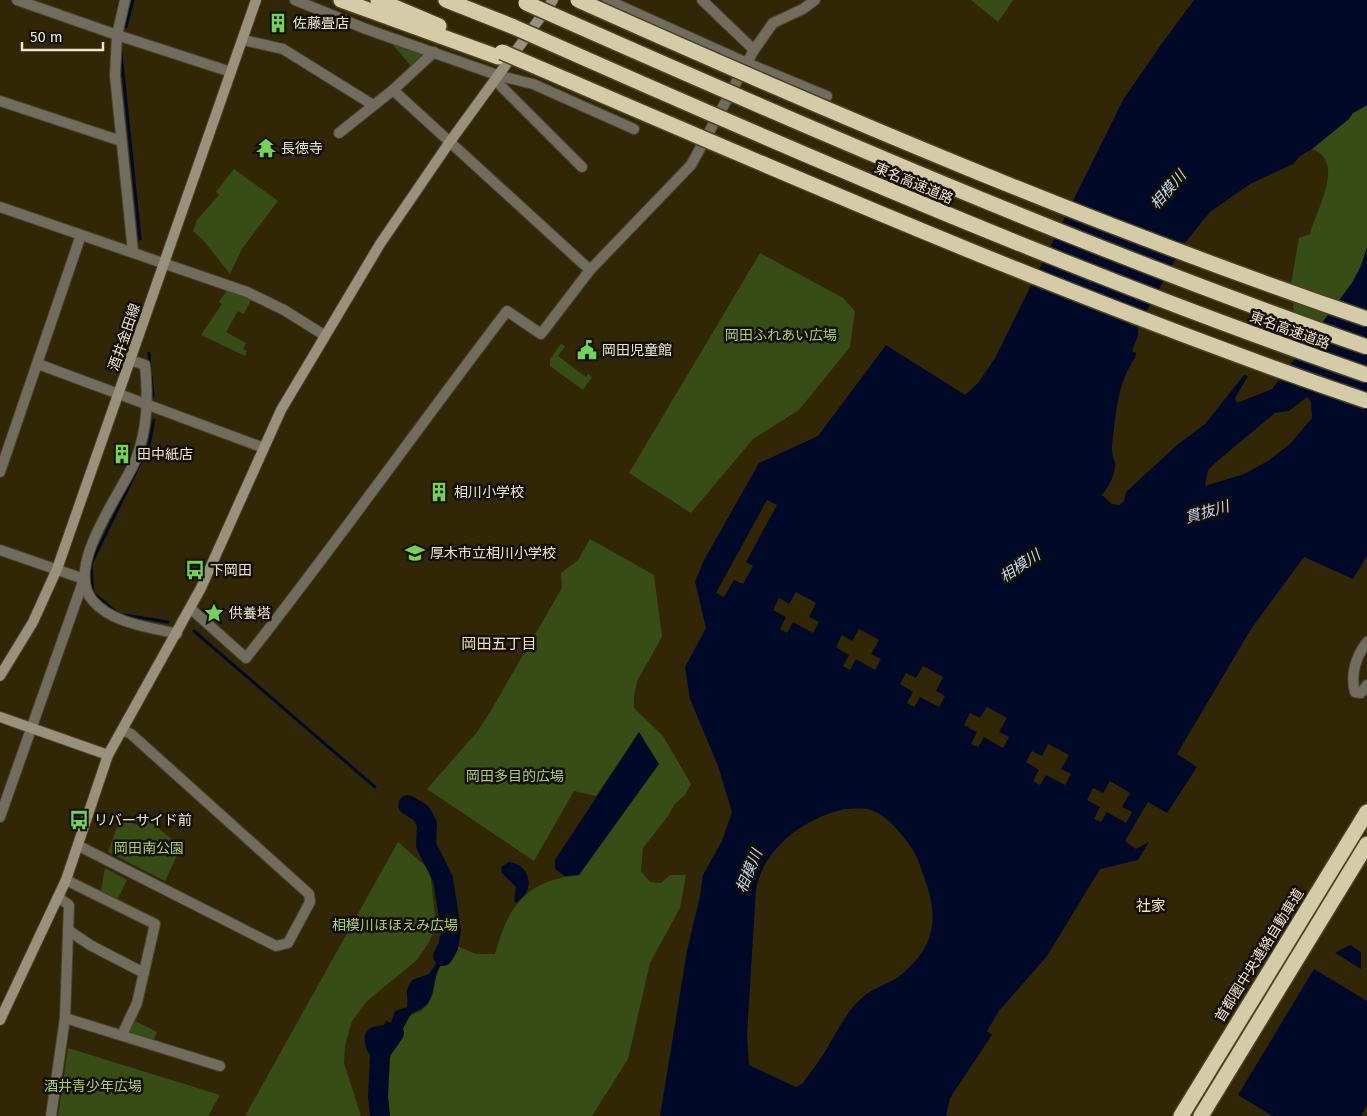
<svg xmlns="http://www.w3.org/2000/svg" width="1367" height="1116" font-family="'Fira Sans','Noto Sans JP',sans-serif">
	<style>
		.green { fill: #384c15 }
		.water { fill: #000a28; fill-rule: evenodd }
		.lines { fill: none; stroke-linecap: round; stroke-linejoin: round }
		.stream { stroke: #000a28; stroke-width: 3 }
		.river { stroke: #000a28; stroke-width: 20 }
		.street-casing { stroke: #4b4224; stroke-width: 12 }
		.secondary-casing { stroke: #4b4224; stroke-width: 12 }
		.highway-casing { stroke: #4b4224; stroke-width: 18 }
		.street { stroke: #706c5e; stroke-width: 10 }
		.secondary { stroke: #98927c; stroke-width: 10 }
		.highway { stroke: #d4cba8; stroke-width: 15 }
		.highway-bridge-casing { stroke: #4b4224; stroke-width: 18; stroke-linecap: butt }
		.highway-bridge { stroke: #d4cba8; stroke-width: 15 }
		.labels { text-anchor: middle; stroke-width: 5; stroke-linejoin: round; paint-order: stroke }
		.poi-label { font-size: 14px; fill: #ebe5d3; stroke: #151005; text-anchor: start }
		.street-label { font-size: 14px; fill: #ebe5d3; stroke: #151005 }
		.park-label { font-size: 14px; fill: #abcd7a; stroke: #151005 }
		.water-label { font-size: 15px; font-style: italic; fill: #c1d5f2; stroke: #151005 }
		.neighbourhood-label { font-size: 15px; fill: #eee2be; stroke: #151005 }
	</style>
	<rect width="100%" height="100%" fill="#312707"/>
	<g class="green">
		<path d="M971,0H1013L998,22Z"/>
		<path d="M392,44L421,54V58L412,67Z"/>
		<path d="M1367,105V248L1362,264L1352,283L1309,340L1294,315L1291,284L1299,238L1310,234C1315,212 1347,161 1312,149L1353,113Z"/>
		<path d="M234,169L278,201L242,249L230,274L203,240L193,231L197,220L219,195L216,192Z"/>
		<path d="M760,253L843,298L855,311L850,347L799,410L753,439L691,513L629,473Z"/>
		<path d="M228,289L252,298L244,314L238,311L226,332L246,343L243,349L247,351L245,356L201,335L222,304L219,302Z"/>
		<path d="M561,344L565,346L558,356L586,377L588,374L592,377L583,390L550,366V359Z"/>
		<path d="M590,539L654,575L662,637L637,681L634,696V708L663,736L691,784L685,795L675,804L668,816L643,848L641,871L650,882L661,883L670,875H686L680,908L650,963L628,1059L592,1116H374L373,1102L384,1096L388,1079L383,1054L394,1044L410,1015L421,1011L427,1005L433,994L437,972L447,954L450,943L476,954H495C509,905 525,881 579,875L639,733L596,796L574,791L534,861L427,789L477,732L490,712L562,588L561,573L578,560Z"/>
		<path d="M120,819L143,827L146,819L150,821L181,847L165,881L108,852Z"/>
		<path d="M398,842L430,870L436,925L429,942L417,960L367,1001L352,1021L345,1046L344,1063L361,1116H245Z"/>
		<path d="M105,868L127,880L117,900L101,891Z"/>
		<path d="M133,1020L157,1032L154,1040L131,1033L129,1029Z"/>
		<path d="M68,1048L220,1095L208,1116H58Z"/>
	</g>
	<g class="water">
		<path d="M1194,0H1367V105L1353,113L1349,119L1312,149L1300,156L1293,164L1250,184L1210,212L1184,244L1138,327V336L1132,351L1136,353L1135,358C1117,383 1116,415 1112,445C1111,452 1114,458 1115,464C1116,474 1108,488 1102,495L1112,504L1119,505L1124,501L1126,492L1177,445L1205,424L1244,375L1248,376L1235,398L1237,403L1272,389L1352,283L1360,268L1367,248V556L1353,579L1304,557L1251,629L1177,754L1197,767L1167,813L1148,802L1125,841L1136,849L1149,842L1138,860L1100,869L1047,956L999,1011L987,1031L992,1035L950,1098L946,1116H660L687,951L700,896L703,875L722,841L732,812L718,766L690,699L685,667L706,628L695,582L704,560L759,463L818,436L886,345L965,395L978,383L995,358L1123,100L1160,46ZM1307,397L1311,402L1312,418L1290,444L1268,461L1244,474L1205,486L1208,470L1215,463L1275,413L1289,411ZM767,500L777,505L746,562L753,566L743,584L734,580L724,597L716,593ZM796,592L816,603L809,617L819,622L813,633L793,622L787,633L780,629L786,617L773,610L779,598L789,604ZM859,629L879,640L871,654L881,659L875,670L856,659L850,670L843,666L849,655L836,647L842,635L852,641ZM923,666L943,677L936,691L945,696L939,707L920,697L914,707L907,703L913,692L900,684L906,673L916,678ZM987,707L1007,718L999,732L1009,737L1003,748L984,737L978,747L971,744L977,732L964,725L970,713L980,718ZM1048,744L1069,755L1061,769L1071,774L1065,785L1046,775L1040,785L1033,781L1039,770L1026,762L1032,751L1042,756ZM1110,781L1130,793L1122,807L1132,812L1126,823L1107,812L1101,822L1094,819L1100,807L1087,800L1093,788L1103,793ZM845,809C852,809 861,808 868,809C886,814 900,832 910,846C917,854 920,866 924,877C939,917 936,945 902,974C890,984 874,987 863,997C846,1011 837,1032 826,1050C819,1062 810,1073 802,1084L796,1087L749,1065L747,1035L756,889C764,847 805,818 845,809Z"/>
		<path d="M639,732L659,764L579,875L565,876L555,869V860Z"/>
		<path d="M509,862C522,863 533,876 527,891C526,895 520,899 517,903L514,901L516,887L502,873L501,867Z"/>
		<path d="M448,930H451C456,945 442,960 437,973C433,984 434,993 428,1003C423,1010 413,1011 410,1016C402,1029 391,1058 373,1058C365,1052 360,1033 371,1028C374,1026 380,1026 384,1025L386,1021L391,1023L395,1011L407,1007C409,995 403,994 412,980L429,974L447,947L445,940Z"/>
		<path d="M1350,945L1361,952V969L1335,953Z"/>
		<path d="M1314,969L1367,1001V1105L1361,1116H1273L1238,1095Z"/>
	</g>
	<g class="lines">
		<g class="stream">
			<path d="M126,27L133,0"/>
			<path d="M121,53L140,239"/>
			<path d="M149,353L150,368"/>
			<path d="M151,376L153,396"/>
			<path d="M154,420L149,445L91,564L93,593L118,614L168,622"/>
			<path d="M194,631L375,787"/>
		</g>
		<g class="river">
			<path d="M408,805L421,813L427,824L426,845L443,879L451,930L448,947L443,956"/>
			<path d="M380,1116L378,1096L380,1056L382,1050L394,1033"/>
		</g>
		<defs>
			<g id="street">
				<path d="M17,0L117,35L231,72"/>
				<path d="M125,0L117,35L115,76L133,252"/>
				<path d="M295,0L366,29L500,76L533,84L634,129"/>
				<path d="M607,0L747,63L827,96"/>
				<path d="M243,40L283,49L373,105"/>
				<path d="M754,50L773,23L803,9L815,0"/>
				<path d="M496,81L582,167"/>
				<path d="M393,90L590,270"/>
				<path d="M0,101L121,141"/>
				<path d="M339,133L393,90L434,52"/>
				<path d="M0,207L247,292L284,310L324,335"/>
				<path d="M130,360L145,365C148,398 148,427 136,459C122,493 63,567 93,601C113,624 150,627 177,634"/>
				<path d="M38,364L264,448"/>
				<path d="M0,472L81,235"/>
				<path d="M0,550L84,579L0,817"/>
				<path d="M191,609L246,658C336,544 419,426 507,311L541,334L590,270L691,165L754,50L702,0"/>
				<path d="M1367,642C1356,656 1350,675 1355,692L1361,693L1367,685"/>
				<path d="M79,846L276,946L288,943L310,902L309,894L131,734L122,730"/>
				<path d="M66,880L155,924L137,1003L122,1035"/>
				<path d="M68,930L90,945L144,973"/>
				<path d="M65,1018L220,1066"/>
				<path d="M51,1116L65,1018L69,905L58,897"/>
			</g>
			<g id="secondary">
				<path d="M0,676L33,622L57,569L256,0"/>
				<path d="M0,717L108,755"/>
				<path d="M0,1020L66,880L108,755L201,588L281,410L380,244L449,143L553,0"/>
			</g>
			<g id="highway">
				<path d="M341,0L498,57"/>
				<path d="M378,0L439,26"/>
				<path d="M446,0L514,27"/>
				<path d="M1181,1116L1367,812"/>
				<path d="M1201,1116L1367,844"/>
			</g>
		</defs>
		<use href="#street" class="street-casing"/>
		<use href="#secondary" class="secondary-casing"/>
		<use href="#highway" class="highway-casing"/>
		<use href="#street" class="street"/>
		<use href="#secondary" class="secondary"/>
		<use href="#highway" class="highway"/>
		<defs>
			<g id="highway-bridge">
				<path d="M578,0C837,116 1098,227 1367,319"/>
				<path d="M526,3C803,126 1081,247 1367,347"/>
				<path d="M514,27C795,152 1077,274 1367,375"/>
				<path d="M502,52C788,175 1073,300 1367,401"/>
			</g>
		</defs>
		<use href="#highway-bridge" class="highway-bridge-casing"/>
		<use href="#highway-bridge" class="highway-bridge"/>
	</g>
	<defs>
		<symbol id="building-bare" viewBox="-9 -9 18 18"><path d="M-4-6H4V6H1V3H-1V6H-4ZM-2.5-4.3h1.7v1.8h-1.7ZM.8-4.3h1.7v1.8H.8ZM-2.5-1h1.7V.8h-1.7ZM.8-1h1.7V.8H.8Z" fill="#74d25c" stroke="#151005" stroke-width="2.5" paint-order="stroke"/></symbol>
		<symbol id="temple-bare" viewBox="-9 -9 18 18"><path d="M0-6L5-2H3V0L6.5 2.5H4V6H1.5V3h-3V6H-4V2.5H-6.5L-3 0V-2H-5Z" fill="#74d25c" stroke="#151005" stroke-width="2.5" paint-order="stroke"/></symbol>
		<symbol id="civic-bare" viewBox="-9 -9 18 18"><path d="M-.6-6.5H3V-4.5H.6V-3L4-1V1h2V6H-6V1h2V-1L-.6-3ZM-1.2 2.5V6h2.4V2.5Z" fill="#74d25c" stroke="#151005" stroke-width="2.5" paint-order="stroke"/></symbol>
		<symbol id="school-bare" viewBox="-9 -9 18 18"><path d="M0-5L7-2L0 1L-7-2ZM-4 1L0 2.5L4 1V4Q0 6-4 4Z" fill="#74d25c" stroke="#151005" stroke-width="2.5" paint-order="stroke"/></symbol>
		<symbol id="bus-bare" viewBox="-9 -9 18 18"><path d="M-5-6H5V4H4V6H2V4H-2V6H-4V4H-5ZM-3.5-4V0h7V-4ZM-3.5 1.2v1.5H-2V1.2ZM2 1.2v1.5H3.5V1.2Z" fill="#74d25c" stroke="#151005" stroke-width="2.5" paint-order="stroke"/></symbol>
		<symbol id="sight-bare" viewBox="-9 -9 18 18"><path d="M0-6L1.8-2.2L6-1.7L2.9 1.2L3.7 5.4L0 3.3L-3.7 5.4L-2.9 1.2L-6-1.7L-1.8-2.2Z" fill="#74d25c" stroke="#151005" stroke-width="2.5" paint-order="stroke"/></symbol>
	</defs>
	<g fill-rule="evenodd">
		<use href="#building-bare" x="264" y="9" width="28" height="28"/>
		<use href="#temple-bare" x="252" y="134" width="28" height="28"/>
		<use href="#civic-bare" x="573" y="336" width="28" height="28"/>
		<use href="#building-bare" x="108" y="440" width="28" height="28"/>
		<use href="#building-bare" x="425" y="478" width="28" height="28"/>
		<use href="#school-bare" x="401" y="539" width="28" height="28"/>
		<use href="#bus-bare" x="181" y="556" width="28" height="28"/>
		<use href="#sight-bare" x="200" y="599" width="28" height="28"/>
		<use href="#bus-bare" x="65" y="806" width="28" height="28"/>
	</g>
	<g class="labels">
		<g class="poi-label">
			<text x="293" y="28">佐藤畳店</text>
			<text x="281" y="153">長徳寺</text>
			<text x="602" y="355">岡田児童館</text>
			<text x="137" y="459">田中紙店</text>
			<text x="454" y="497">相川小学校</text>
			<text x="430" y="558">厚木市立相川小学校</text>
			<text x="210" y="575">下岡田</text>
			<text x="229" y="618">供養塔</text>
			<text x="94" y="825">リバーサイド前</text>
		</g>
		<g class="street-label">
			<text transform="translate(914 183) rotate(23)" y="5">東名高速道路</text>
			<text transform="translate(1290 330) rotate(20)" y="5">東名高速道路</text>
			<text transform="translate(124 337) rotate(-71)" y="5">酒井金田線</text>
			<text transform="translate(1259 955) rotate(-58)" y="5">首都圏中央連絡自動車道</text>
		</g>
		<g class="park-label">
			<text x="781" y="340">岡田ふれあい広場</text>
			<text x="515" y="781">岡田多目的広場</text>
			<text x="149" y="853">岡田南公園</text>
			<text x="395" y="930">相模川ほほえみ広場</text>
			<text x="93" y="1091">酒井青少年広場</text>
		</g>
		<g class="water-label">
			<text transform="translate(1168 190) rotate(-49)" y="5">相模川</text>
			<text transform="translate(1207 512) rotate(-16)" y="5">貫抜川</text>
			<text transform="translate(1020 566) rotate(-34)" y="5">相模川</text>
			<text transform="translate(749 871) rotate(-68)" y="5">相模川</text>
		</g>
		<g class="neighbourhood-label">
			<text x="499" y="649">岡田五丁目</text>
			<text x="1151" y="911">社家</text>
		</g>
	</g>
	<path d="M22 42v8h81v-8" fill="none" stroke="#ebe5d3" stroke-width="2.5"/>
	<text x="30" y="42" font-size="15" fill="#ebe5d3" stroke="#151005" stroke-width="4" paint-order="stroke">50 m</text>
</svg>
